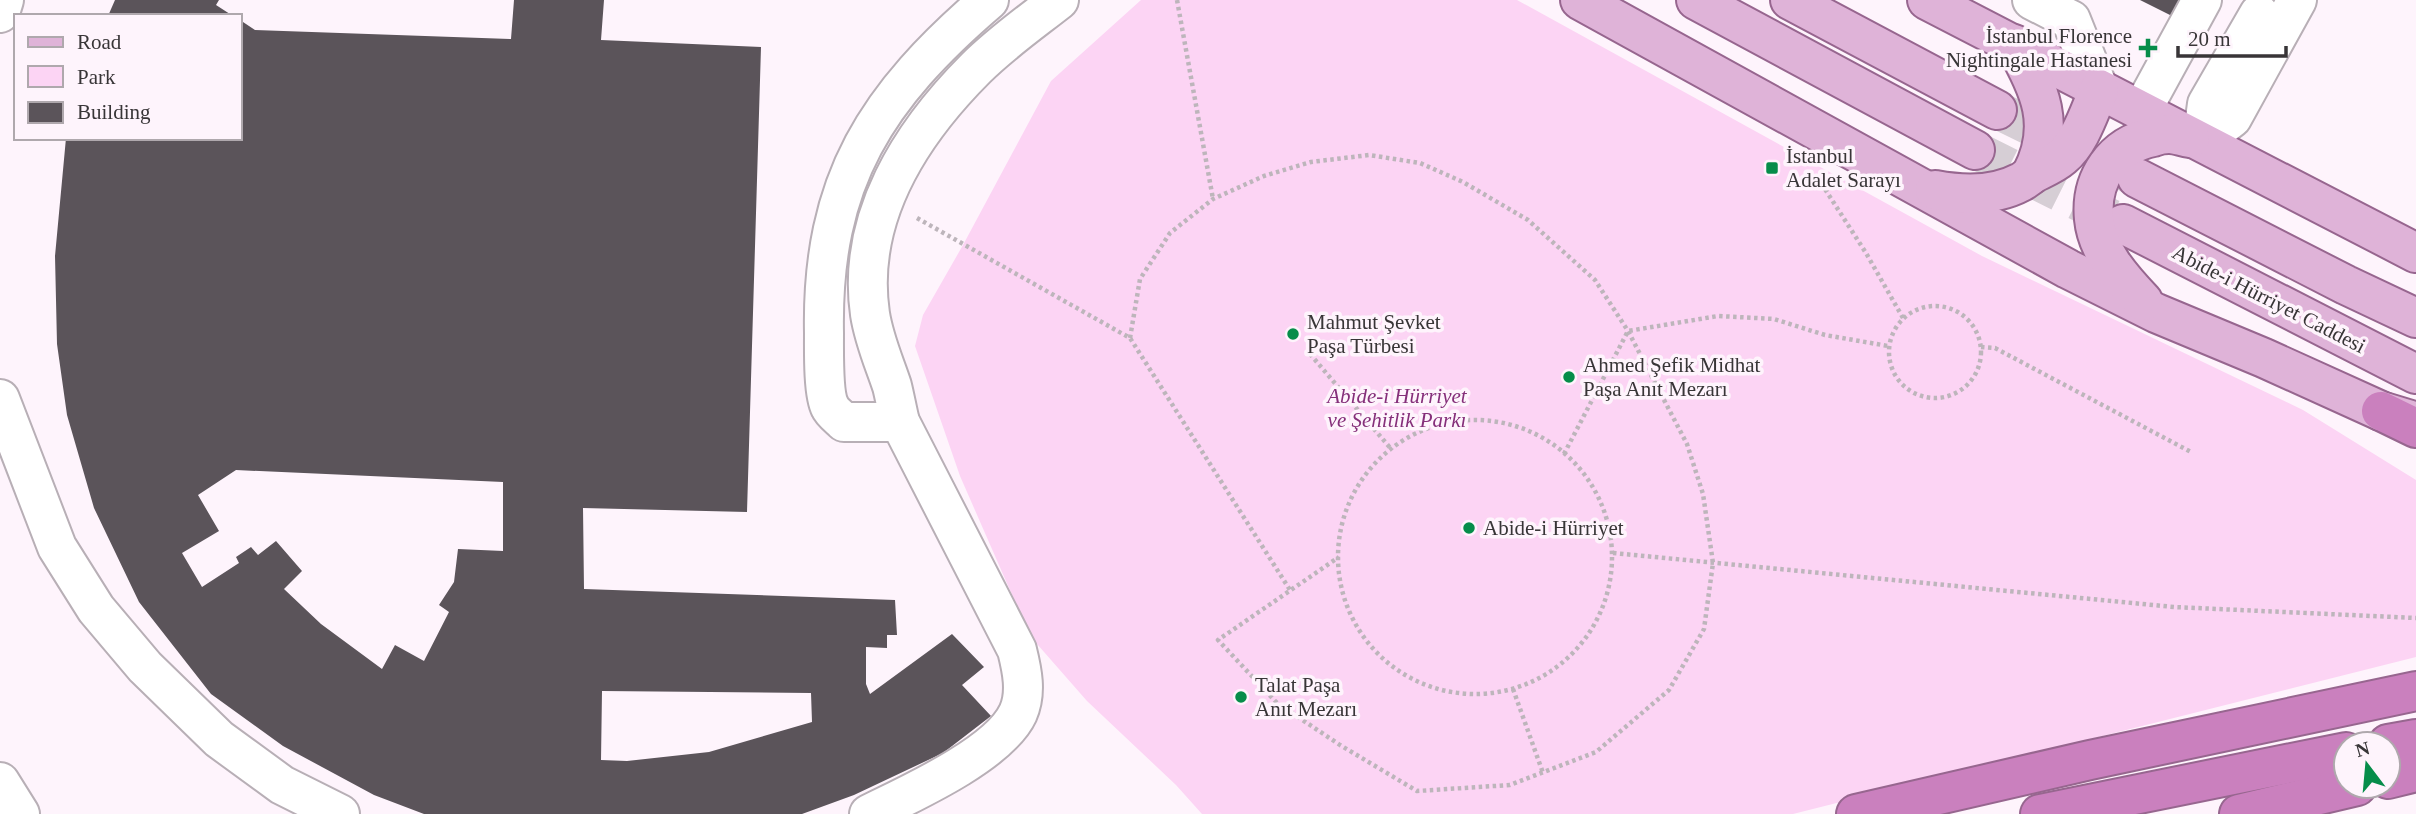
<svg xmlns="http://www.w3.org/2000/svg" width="2416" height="814" font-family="Georgia,serif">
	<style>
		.green { fill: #fcd4f4 }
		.building { fill: #5b545a; fill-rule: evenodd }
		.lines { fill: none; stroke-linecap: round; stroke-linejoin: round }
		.major-tunnel { stroke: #d6ced5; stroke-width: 38; stroke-dasharray: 38 19; stroke-linecap: butt }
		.minor-casing { stroke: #b8afb6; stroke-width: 42 }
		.major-casing { stroke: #97668f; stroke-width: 42 }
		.highway-casing { stroke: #97668f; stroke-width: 42 }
		.path { stroke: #bdb5bb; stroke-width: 4.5; stroke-dasharray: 3.5 3.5; stroke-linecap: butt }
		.minor { stroke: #fff; stroke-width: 38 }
		.major { stroke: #dfb3d8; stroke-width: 38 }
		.highway { stroke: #ca80be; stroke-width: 38 }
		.poi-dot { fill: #068d4a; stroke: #fef4fc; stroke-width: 2.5 }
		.labels { text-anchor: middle; stroke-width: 7; stroke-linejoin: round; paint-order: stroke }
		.poi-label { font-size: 21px; fill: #383537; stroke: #fef4fc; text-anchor: start }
		.street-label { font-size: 21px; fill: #383537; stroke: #fef4fc }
		.park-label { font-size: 21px; font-style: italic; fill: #852f7a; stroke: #fef4fc }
	</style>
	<rect width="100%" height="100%" fill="#fef4fc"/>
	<path class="green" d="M1141,0H1517L1982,256L2303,410L2416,480V657L1793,814H1202L1176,785L1087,701L1030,636L960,476L915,346L923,315L963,245L1051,81Z"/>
	<g class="building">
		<path d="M115,0H219L216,5L233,16H108Z"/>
		<path d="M514,0H604L601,40L761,47L747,512L583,508L584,589L895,600L897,635H887V648L866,647V684L870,694L952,634L984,667L962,685L991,716L943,753L854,795L802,814H424L374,795L283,746L211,694L139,602L94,508L67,415L57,344L55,256L66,138H240V20L255,30L511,39ZM236,470L503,482V551L458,549L454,582L439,605L449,612L424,661L395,645L382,669L321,624L284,589L302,571L276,541L258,555L251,547L236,557L239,563L202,587L182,553L219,531L198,495ZM602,691L811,693L812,722L709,752L627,761L601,760Z"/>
		<path d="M2140,0H2198L2186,23Z"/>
	</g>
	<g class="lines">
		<g class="major-tunnel">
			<path d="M1997,110L2137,178"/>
			<path d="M1975,150L2123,224"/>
		</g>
		<defs>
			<g id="minor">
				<path d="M2032,0L2071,20L2099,90"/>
				<path d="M0,13L4,0"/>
				<path d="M2142,110L2202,0"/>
				<path d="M2202,141L2232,118L2297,0"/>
				<path d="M2202,141L2207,104L2259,14"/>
				<path d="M0,399L57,547L96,609L145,667L219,739L282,785L340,814"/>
				<path d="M900,422H844C840,418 832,412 830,407C823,394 824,349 824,333C821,180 877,96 989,0"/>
				<path d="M0,782L20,814"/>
				<path d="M869,814C910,794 999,754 1018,713C1027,693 1022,670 1017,650L900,422C897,410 895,398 892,386C884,362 874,340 870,314C856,218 911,133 976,68C1001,43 1031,22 1059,0"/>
			</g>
			<g id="major">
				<path d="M1580,0L2068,269L2156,313L2264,358L2381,411L2414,421"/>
				<path d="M1696,0L1975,150"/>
				<path d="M1790,0L1997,110"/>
				<path d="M1927,0L2416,253"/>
				<path d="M2014,44C2040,89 2057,126 2031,175"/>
				<path d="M2137,178L2346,285L2416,318"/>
				<path d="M1935,190C1962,195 1995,196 2021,182C2025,180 2029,176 2034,173C2044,168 2054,164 2062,157C2081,141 2089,112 2099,90"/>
				<path d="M2123,224L2416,374"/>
				<path d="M2143,301C2122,279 2097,251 2094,219C2090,179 2113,145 2153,137C2158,135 2164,134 2169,134C2176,134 2183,137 2190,138"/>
			</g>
			<g id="highway">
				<path d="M2381,411L2416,428"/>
				<path d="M2388,744L2416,739"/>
				<path d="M2388,779L2416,772"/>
				<path d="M1856,814L2090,760L2416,691"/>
				<path d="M2040,814L2346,752"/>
				<path d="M2239,814L2357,786"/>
			</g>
		</defs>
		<use href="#minor" class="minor-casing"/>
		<use href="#major" class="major-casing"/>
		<use href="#highway" class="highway-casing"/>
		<g class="path">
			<path d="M1177,0L1213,199"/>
			<path d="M1822,176L1823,186L1866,253L1903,318"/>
			<path d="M917,218L1130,338L1290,590"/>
			<circle cx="1935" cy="352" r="46"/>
			<path d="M1130,338L1140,279L1170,233L1213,199L1264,176L1311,162L1369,155L1420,163L1463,182L1528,220L1595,280L1628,331L1687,444L1703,494L1713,563L1704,629L1669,690L1596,752L1510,785L1417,791L1340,745L1277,703L1218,640L1339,557"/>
			<path d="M1981,347L1995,348L2191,452"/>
			<path d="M1310,354L1392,450"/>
			<circle cx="1475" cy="557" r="137"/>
			<path d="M1564,454L1628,331L1718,316L1774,319L1825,335L1888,346"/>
			<path d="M1613,553L2174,607L2416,618"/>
			<path d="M1513,689L1543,773"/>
		</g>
		<use href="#minor" class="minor"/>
		<use href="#major" class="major"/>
		<use href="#highway" class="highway"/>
	</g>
	<g class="poi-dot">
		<path d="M2144.5 37.5h7v7h7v7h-7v7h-7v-7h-7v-7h7z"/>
		<rect x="1765" y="161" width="14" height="14" rx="3.5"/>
		<circle cx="1293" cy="334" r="7"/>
		<circle cx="1569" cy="377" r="7"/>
		<circle cx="1469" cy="528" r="7"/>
		<circle cx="1241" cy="697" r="7"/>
	</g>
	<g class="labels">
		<g class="poi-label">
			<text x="2132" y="43" text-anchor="end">İstanbul Florence<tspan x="2132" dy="24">Nightingale Hastanesi</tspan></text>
			<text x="1786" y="163">İstanbul<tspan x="1786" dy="24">Adalet Sarayı</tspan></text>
			<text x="1307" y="329">Mahmut Şevket<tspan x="1307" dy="24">Paşa Türbesi</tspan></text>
			<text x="1583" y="372">Ahmed Şefik Midhat<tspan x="1583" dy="24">Paşa Anıt Mezarı</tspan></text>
			<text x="1483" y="535">Abide-i Hürriyet</text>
			<text x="1255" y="692">Talat Paşa<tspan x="1255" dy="24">Anıt Mezarı</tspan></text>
		</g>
		<g class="street-label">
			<text transform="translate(2269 299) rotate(27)" y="7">Abide-i Hürriyet Caddesi</text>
		</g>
		<g class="park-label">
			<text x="1397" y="403">Abide-i Hürriyet<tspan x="1397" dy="24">ve Şehitlik Parkı</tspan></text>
		</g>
	</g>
	<rect x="14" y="14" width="228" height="126" fill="#fef4fc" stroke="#afa8ad" stroke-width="2"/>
	<rect x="28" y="37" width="35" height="10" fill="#dfb3d8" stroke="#afa8ad" stroke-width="2"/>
	<text x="77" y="49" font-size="21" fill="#383537">Road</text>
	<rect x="28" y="66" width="35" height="21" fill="#fcd4f4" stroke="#afa8ad" stroke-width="2"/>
	<text x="77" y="84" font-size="21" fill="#383537">Park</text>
	<rect x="28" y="102" width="35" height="21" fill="#5b545a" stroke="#afa8ad" stroke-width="2"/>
	<text x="77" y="119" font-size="21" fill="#383537">Building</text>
	<g transform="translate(2367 765) rotate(344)"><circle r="33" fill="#fef4fc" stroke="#afa8ad" stroke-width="2"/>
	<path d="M0-5L12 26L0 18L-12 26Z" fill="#068d4a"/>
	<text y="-10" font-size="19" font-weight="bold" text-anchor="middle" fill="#383537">N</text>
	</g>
	<path d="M2178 46v10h108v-10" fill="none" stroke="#383537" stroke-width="3.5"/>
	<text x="2188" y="46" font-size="21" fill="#383537" stroke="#fef4fc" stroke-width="5" paint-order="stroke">20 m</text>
</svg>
